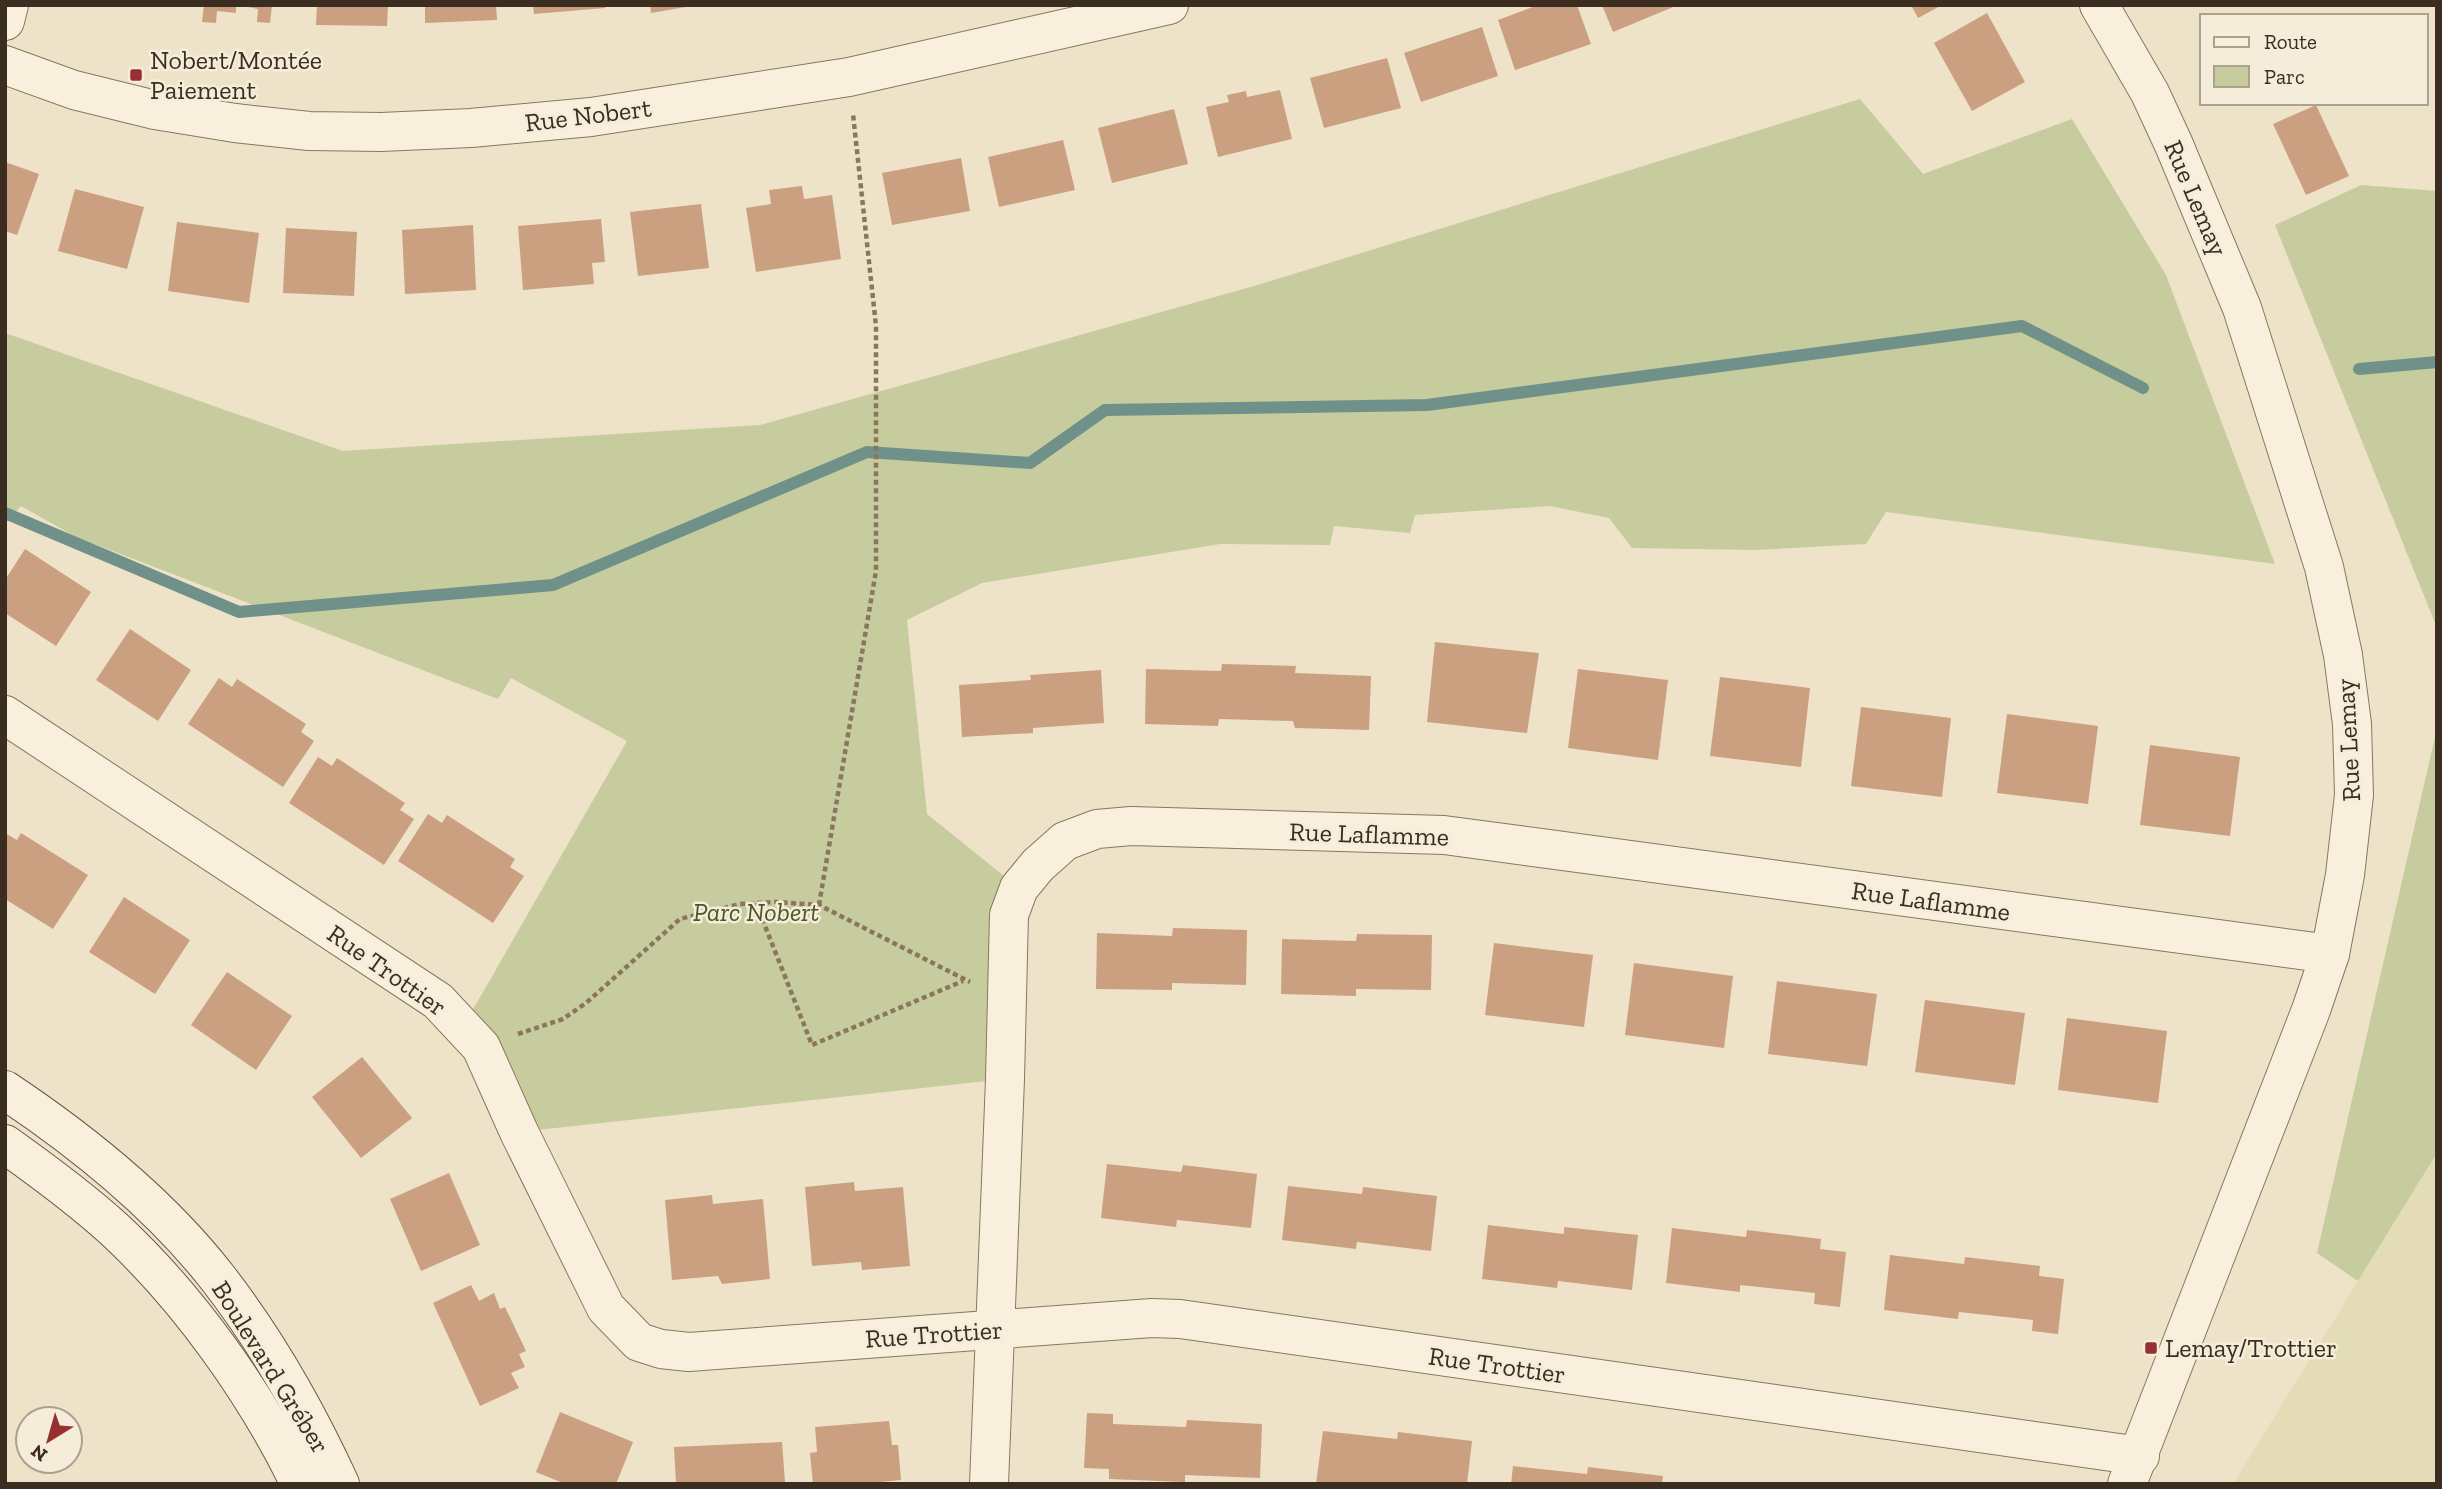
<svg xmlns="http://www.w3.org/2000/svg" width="2442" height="1489" font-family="'Zilla Slab',serif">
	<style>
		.farmland { fill: #e3dcb7 }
		.green { fill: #c6cc9d }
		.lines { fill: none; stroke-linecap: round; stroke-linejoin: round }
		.stream { stroke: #709189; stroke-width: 12 }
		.building { fill: #caa081 }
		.street-casing { stroke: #8a765e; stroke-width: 40 }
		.secondary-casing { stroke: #6c5741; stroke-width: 40 }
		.path { stroke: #8a765e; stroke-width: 4.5; stroke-dasharray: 5 3.5; stroke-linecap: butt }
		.street { stroke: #f8f0dd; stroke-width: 38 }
		.secondary { stroke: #f8f0dd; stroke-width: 38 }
		.poi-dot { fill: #973030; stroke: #f5edd9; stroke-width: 2.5 }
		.labels { text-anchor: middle; stroke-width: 5; stroke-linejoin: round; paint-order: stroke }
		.poi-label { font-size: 26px; fill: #3b2e21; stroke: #f5edd9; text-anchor: start }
		.street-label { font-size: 26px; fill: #3b2e21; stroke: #f5edd9 }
		.park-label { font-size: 26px; font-style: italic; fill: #4b5728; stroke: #f5edd9 }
	</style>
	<rect width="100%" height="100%" fill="#eee3c9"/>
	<path class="farmland" d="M2437,1153V1484H2233Z"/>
	<g class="green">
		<path d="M1860,99L1923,174L2072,119L2166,275L2275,564L1886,512L1866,544L1756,550L1632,548L1609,518L1550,506L1415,515L1410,533L1334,526L1330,545L1220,544L982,583L907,620L927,814L1019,888L1005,1079L519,1132L463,1027L627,741L511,678L498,699L76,537L21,506L5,524V333L343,451L760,425L1261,284Z"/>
		<path d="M2361,185L2437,191V628L2275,225Z"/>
		<path d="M2437,728V1153L2358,1281L2317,1253Z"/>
	</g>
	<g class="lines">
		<g class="stream">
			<path d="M2359,369L2437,362"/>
			<path d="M5,513L239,612L553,585L867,452L1030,463L1105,410L1427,405L2022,326L2143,388"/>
		</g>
	</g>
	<g class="building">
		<path d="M204,5H236V13L217,11L216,23L202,22Z"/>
		<path d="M238,5H272L270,23L257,22L258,9Z"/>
		<path d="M317,5H388L387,26L316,25Z"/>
		<path d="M425,5H496L497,20L425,23Z"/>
		<path d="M533,5H605V8L534,14Z"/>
		<path d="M650,5H686V7L651,13Z"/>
		<path d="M1538,5H1577L1591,44L1515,70L1498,20Z"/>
		<path d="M1602,5H1678L1613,32Z"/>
		<path d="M1911,5H1942L1918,18Z"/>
		<path d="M1987,13L2025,82L1972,111L1934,43Z"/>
		<path d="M1482,27L1498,76L1421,102L1404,53Z"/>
		<path d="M1387,58L1401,108L1324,128L1310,78Z"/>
		<path d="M1280,90L1292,139L1218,157L1206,107L1229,102L1227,95L1246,91L1247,97Z"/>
		<path d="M2316,105L2349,176L2306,195L2273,124Z"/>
		<path d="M1174,109L1188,164L1112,183L1098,128Z"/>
		<path d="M1063,140L1075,190L999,207L988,157Z"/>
		<path d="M961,158L970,211L892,225L882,173Z"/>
		<path d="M5,162L39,174L17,235L5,231Z"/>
		<path d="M802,186L804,199L832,195L841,259L756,272L746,208L771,204L769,190Z"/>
		<path d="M75,189L144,207L127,269L58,251Z"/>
		<path d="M701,204L709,268L638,276L630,212Z"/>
		<path d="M601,219L605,262L592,263L594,284L523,290L518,226Z"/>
		<path d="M177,222L259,233L249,303L168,291Z"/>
		<path d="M473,225L476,290L405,294L402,230Z"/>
		<path d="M286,228L357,232L354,296L283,293Z"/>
		<path d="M25,549L91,592L56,646L5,613V580Z"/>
		<path d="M130,629L191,670L158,721L96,680Z"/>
		<path d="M1435,642L1539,653L1527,733L1427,722Z"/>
		<path d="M1222,664L1296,666L1295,673L1371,676L1369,730L1295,728L1293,721L1219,719L1218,726L1145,724L1146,669L1221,671Z"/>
		<path d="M1578,669L1668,680L1658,760L1568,748Z"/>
		<path d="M1101,670L1104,723L1033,728V733L962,737L959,685L1031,680L1030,675Z"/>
		<path d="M1720,677L1810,688L1801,767L1710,756Z"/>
		<path d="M219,678L232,687L237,679L306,724L301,732L314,741L283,787L188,724Z"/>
		<path d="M1861,707L1951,718L1942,797L1851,786Z"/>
		<path d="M2007,714L2098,726L2088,804L1997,793Z"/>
		<path d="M2150,745L2240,757L2230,836L2140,825Z"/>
		<path d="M318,757L332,766L337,758L405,803L400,810L414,819L384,865L289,803Z"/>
		<path d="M428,814L442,823L447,815L515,859L510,867L524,876L493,923L398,861Z"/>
		<path d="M5,833L17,840L21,833L88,875L53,929L5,899Z"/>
		<path d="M124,897L190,940L155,994L89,952Z"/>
		<path d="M1173,928L1247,930L1246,985L1172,983V990L1096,989L1097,933L1172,936Z"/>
		<path d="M1357,934L1432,935L1431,990L1356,989V996L1281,994L1282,939L1356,941Z"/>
		<path d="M1494,943L1593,955L1584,1027L1485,1015Z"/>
		<path d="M1634,963L1733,976L1724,1048L1625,1035Z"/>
		<path d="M227,972L292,1016L256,1070L191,1025Z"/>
		<path d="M1777,981L1877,994L1867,1066L1768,1054Z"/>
		<path d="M1925,1000L2025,1013L2015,1085L1915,1072Z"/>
		<path d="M2067,1018L2167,1031L2158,1103L2058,1090Z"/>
		<path d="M362,1057L412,1118L361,1158L312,1097Z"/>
		<path d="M1107,1164L1181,1172L1183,1165L1257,1174L1251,1228L1177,1220L1176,1227L1101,1218Z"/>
		<path d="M449,1173L480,1245L421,1271L390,1199Z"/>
		<path d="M854,1182L855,1191L903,1187L910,1266L862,1270L861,1262L812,1266L805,1187Z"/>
		<path d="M1288,1186L1362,1194L1363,1187L1437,1196L1431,1251L1357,1242L1356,1249L1282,1240Z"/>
		<path d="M712,1195L713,1204L763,1199L770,1279L722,1284L718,1276L672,1280L665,1200Z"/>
		<path d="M1488,1225L1564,1234V1227L1638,1235L1632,1290L1558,1281L1557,1288L1482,1279Z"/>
		<path d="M1672,1228L1746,1237L1747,1230L1821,1239L1820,1249L1846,1252L1840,1307L1814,1304L1815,1293L1740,1285V1292L1666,1283Z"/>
		<path d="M1890,1255L1964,1264L1965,1257L2040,1266L2039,1276L2064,1279L2058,1334L2032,1331L2033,1320L1959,1312L1958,1319L1884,1310Z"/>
		<path d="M471,1285L479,1301L494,1293L500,1309L505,1307L526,1351L519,1354L525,1367L511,1373L519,1388L480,1406L433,1303Z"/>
		<path d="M560,1412L633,1442L616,1484H565L536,1472Z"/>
		<path d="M1087,1413L1113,1414V1424L1186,1427L1187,1420L1262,1424L1260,1478L1185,1475V1482L1109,1479V1469L1084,1468Z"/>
		<path d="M889,1421L892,1445H898L901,1480L860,1484H813L810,1453L817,1452L815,1427Z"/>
		<path d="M1323,1431L1397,1439L1398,1432L1472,1441L1467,1484H1316Z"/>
		<path d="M782,1442L785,1482L676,1484L674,1447Z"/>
		<path d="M1513,1466L1587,1474L1588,1467L1663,1476L1662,1484H1511Z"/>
	</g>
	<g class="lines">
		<defs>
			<g id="street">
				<path d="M2099,5L2150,93L2174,145L2242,308L2324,567L2343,655L2352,724L2354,795L2345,875L2330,954L2311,1010L2127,1484"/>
				<path d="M5,21L9,5"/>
				<path d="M5,65L74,90L155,110L235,123L309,131L381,132L471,128L591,117L849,77L1169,5"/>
				<path d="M5,715L438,1001L481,1047L519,1132L606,1308L639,1342L661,1349L689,1352L1152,1318L1180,1319L2140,1456"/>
				<path d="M989,1484L1005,1079L1009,915L1019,888L1038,865L1065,841L1097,829L1131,826L1444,835L2330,954"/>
			</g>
			<g id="secondary">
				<path d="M5,1090C83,1142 159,1203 217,1277C266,1340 307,1412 340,1484"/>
				<path d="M5,1144C43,1171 81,1199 115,1230C189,1299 256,1393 300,1484"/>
			</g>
		</defs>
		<use href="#street" class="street-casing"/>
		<use href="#secondary" class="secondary-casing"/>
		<g class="path">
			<path d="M756,903L812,1045L963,981"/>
			<path d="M819,905L876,571V326L853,114"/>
			<path d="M518,1034L563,1019L586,1003L680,919L740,904L776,902L819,905L970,982"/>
		</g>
		<use href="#street" class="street"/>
		<use href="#secondary" class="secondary"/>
	</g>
	<g class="poi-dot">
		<rect x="129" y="68" width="14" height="14" rx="3.5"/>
		<rect x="2144" y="1341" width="14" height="14" rx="3.5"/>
	</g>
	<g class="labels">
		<g class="poi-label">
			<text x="150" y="69">Nobert/Montée<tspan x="150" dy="30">Paiement</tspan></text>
			<text x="2165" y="1357">Lemay/Trottier</text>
		</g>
		<g class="street-label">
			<text transform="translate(588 115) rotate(-7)" y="9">Rue Nobert</text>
			<text transform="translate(2196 198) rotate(67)" y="9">Rue Lemay</text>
			<text transform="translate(2348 740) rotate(-93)" y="9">Rue Lemay</text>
			<text transform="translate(1369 834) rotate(2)" y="9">Rue Laflamme</text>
			<text transform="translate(1931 901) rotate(8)" y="9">Rue Laflamme</text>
			<text transform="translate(387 970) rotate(35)" y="9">Rue Trottier</text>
			<text transform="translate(934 1334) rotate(-4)" y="9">Rue Trottier</text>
			<text transform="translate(1497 1365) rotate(8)" y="9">Rue Trottier</text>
			<text transform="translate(271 1367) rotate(58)" y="9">Boulevard Gréber</text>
		</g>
		<g class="park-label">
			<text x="756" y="921">Parc Nobert</text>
		</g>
	</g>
	<rect width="2442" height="1489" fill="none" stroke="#3b2e21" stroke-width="14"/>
	<rect x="2200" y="14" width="228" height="91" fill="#f5edd9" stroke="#aba18f" stroke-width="2"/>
	<rect x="2214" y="37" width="35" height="10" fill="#f8f0dd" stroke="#aba18f" stroke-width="2"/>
	<text x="2264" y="49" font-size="21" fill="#3b2e21">Route</text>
	<rect x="2214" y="66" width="35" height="21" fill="#c6cc9d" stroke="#aba18f" stroke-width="2"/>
	<text x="2264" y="84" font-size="21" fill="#3b2e21">Parc</text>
	<g transform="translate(49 1440) rotate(217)"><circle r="33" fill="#f5edd9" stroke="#aba18f" stroke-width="2"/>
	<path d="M0-5L12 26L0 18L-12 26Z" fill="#973030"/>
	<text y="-10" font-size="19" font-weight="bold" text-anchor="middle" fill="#3b2e21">N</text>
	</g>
</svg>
